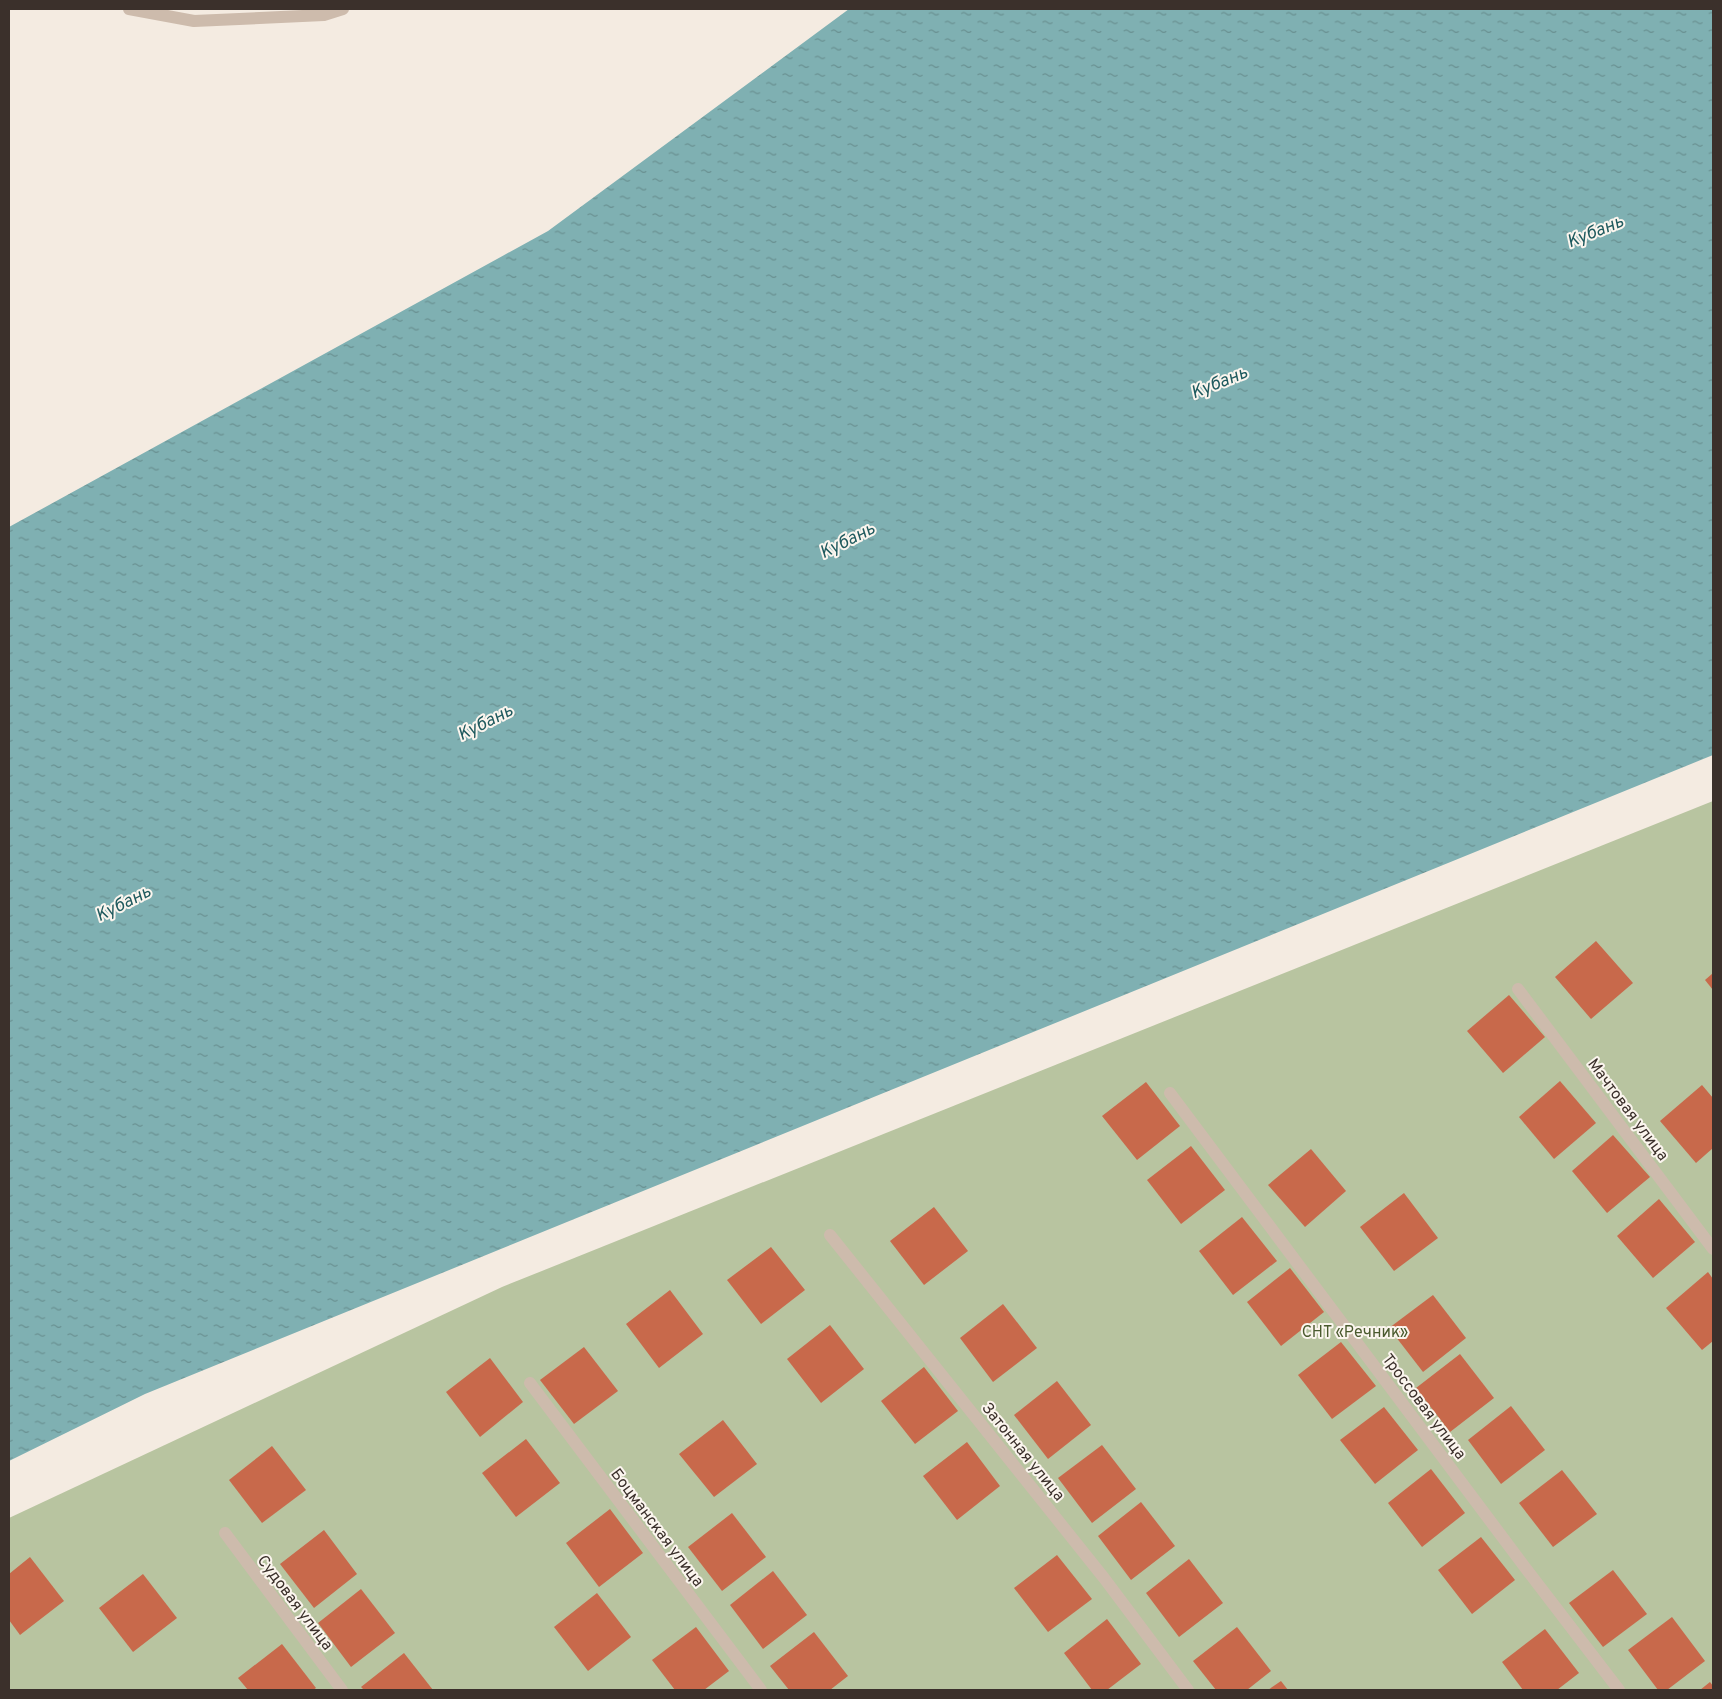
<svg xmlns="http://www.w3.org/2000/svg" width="1722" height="1699" font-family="Overpass,sans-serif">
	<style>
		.garden { fill: #b8c4a0 }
		.water { fill: url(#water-ripples) }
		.building { fill: #c8694b }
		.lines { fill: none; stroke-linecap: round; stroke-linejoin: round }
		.minor { stroke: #cdbbac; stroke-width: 12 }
		.labels { text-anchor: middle; stroke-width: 4; stroke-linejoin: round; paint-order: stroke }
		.street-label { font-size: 16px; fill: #3b302b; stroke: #fbf5ee }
		.park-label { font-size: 16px; fill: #4a5a2e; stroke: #fbf5ee }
		.water-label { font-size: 18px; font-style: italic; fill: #1f5a5e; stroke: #fbf5ee }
	</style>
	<defs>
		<pattern id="water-ripples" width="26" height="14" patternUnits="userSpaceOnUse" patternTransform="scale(1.25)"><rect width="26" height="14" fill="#7fb0b2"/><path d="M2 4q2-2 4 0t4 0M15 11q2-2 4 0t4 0" fill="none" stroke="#699091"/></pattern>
	</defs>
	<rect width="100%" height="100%" fill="#f4ebe1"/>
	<path class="garden" d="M1713,801V1690H9V1518L502,1287Z"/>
	<path class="water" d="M849,9H1713V755L145,1394L9,1461V527L548,231Z"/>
	<g class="building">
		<path d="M1596,941L1633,983L1591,1019L1555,977Z"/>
		<path d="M1713,973V990L1705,980Z"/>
		<path d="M1509,995L1545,1037L1503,1073L1467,1031Z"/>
		<path d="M1560,1081L1596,1123L1554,1159L1519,1117Z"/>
		<path d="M1146,1082L1180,1126L1137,1160L1102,1116Z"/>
		<path d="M1702,1085L1713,1098V1148L1696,1163L1660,1121Z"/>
		<path d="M1613,1135L1650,1177L1607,1213L1572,1171Z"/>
		<path d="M1191,1146L1225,1190L1181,1224L1147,1180Z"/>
		<path d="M1311,1149L1346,1191L1305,1227L1268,1185Z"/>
		<path d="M1404,1193L1438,1238L1394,1271L1360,1227Z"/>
		<path d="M1659,1199L1695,1242L1653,1278L1617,1236Z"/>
		<path d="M934,1207L968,1251L924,1285L890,1241Z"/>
		<path d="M1242,1217L1277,1261L1233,1295L1199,1251Z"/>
		<path d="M771,1247L805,1290L761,1324L727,1280Z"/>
		<path d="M1290,1268L1324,1312L1281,1346L1247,1302Z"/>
		<path d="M1708,1272L1713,1279V1341L1702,1350L1666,1308Z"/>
		<path d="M670,1290L703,1334L659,1368L626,1324Z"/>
		<path d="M1433,1295L1466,1338L1423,1372L1389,1328Z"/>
		<path d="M1003,1304L1037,1348L993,1382L960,1338Z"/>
		<path d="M830,1325L864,1369L821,1403L787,1359Z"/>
		<path d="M1341,1342L1376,1386L1332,1419L1298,1375Z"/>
		<path d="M584,1347L618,1391L574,1424L540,1380Z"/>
		<path d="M1460,1354L1494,1398L1450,1432L1416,1388Z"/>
		<path d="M490,1358L523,1402L480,1437L446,1392Z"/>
		<path d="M924,1367L958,1411L915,1444L881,1401Z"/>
		<path d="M1057,1381L1091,1425L1048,1459L1014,1415Z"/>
		<path d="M1511,1406L1545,1450L1501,1484L1468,1440Z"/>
		<path d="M1384,1407L1418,1450L1375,1484L1340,1440Z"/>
		<path d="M723,1420L757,1464L714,1497L679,1454Z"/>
		<path d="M526,1439L560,1483L516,1517L482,1473Z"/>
		<path d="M967,1442L1000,1486L957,1520L923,1476Z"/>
		<path d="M1102,1445L1136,1489L1092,1523L1058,1478Z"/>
		<path d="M272,1446L306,1490L262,1523L229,1480Z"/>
		<path d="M1431,1469L1465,1513L1422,1547L1388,1503Z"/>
		<path d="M1562,1470L1597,1514L1553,1547L1519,1503Z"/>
		<path d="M1141,1502L1175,1546L1131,1580L1098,1536Z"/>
		<path d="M610,1509L643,1553L599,1587L566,1543Z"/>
		<path d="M732,1513L766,1557L722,1591L688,1547Z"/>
		<path d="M324,1530L357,1574L314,1608L280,1564Z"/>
		<path d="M1481,1537L1515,1580L1472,1614L1438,1570Z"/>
		<path d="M1057,1555L1092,1599L1048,1632L1014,1588Z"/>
		<path d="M30,1557L64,1601L20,1635L9,1620V1574Z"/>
		<path d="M1189,1559L1223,1603L1179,1637L1146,1593Z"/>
		<path d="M1613,1570L1647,1614L1603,1647L1569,1603Z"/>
		<path d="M773,1571L807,1615L763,1649L730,1605Z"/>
		<path d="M143,1574L177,1618L133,1652L99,1608Z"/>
		<path d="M361,1589L395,1633L351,1667L318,1623Z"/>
		<path d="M597,1593L631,1637L588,1671L554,1627Z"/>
		<path d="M1672,1617L1705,1661L1667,1690H1658L1628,1650Z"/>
		<path d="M1107,1619L1141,1664L1107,1690H1092L1064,1653Z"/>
		<path d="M696,1627L729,1671L704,1690H675L652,1660Z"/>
		<path d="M1237,1627L1271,1671L1247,1690H1216L1193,1661Z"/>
		<path d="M1545,1629L1579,1673L1557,1690H1523L1502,1662Z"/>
		<path d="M814,1632L848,1676L830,1690H789L770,1666Z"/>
		<path d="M282,1644L316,1688L313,1690H248L238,1678Z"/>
		<path d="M404,1653L433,1690H364L361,1687Z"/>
		<path d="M1281,1681L1288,1690H1268Z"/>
		<path d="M1710,1682L1713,1686V1690H1700Z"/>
	</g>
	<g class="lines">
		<g class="minor">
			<path d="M129,9L194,21L324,15L343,9"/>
			<path d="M1518,989L1713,1249"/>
			<path d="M1170,1093L1524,1566L1619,1690"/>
			<path d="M830,1235L1104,1578L1188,1690"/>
			<path d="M530,1383L761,1690"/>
			<path d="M225,1533L342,1690"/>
		</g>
	</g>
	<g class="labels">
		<g class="street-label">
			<text transform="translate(1629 1109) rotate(53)" y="6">Мачтовая улица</text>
			<text transform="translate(1425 1406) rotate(53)" y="6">Троссовая улица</text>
			<text transform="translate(1024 1451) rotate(51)" y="6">Затонная улица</text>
			<text transform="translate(658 1527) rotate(53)" y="6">Боцманская улица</text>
			<text transform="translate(296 1602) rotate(53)" y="6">Судовая улица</text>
		</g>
		<g class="park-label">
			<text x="1355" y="1337">СНТ «Речник»</text>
		</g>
		<g class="water-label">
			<text transform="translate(1595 231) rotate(-22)" y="6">Кубань</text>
			<text transform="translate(1219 382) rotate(-22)" y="6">Кубань</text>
			<text transform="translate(847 540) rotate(-27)" y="6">Кубань</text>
			<text transform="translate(485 722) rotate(-27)" y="6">Кубань</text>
			<text transform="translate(123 903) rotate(-27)" y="6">Кубань</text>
		</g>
	</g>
	<rect width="1722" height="1699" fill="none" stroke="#3b302b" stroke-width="20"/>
</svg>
